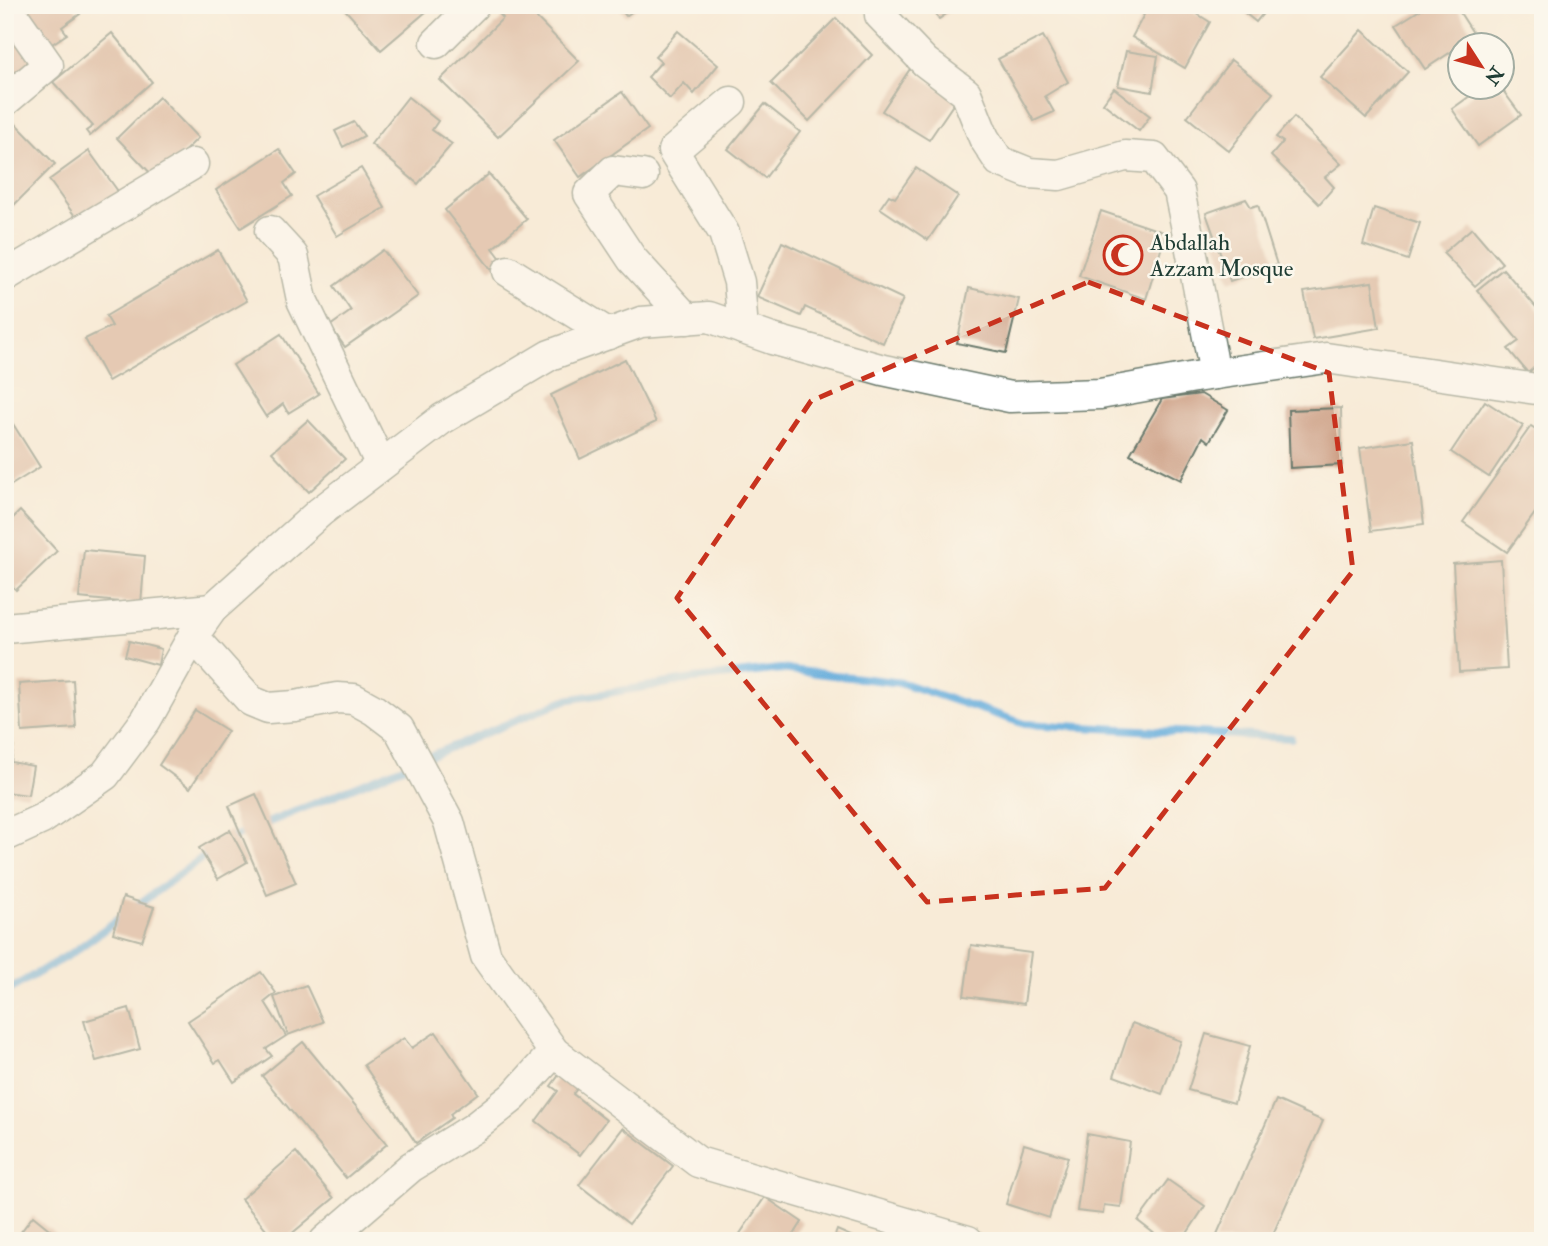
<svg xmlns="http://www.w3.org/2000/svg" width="1548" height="1246" font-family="'IM FELL Double Pica',serif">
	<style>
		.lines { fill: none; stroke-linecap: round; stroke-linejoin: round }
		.stream { stroke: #64acdb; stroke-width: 8 }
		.building { fill: #cea187 }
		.street-casing { stroke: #6b7a6d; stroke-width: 33 }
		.street { stroke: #fff; stroke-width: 30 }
		.marked { fill: none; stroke: #c8321e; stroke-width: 5; stroke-dasharray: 14 9; stroke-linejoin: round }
		.labels { text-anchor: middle; stroke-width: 5; stroke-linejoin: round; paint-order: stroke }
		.poi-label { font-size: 23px; fill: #1f3d34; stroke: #fbf7ec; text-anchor: start }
	</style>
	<rect width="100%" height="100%" fill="#fbf7ec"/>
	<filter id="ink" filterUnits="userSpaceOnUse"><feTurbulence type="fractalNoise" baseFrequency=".0143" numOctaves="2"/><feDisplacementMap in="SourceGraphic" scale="14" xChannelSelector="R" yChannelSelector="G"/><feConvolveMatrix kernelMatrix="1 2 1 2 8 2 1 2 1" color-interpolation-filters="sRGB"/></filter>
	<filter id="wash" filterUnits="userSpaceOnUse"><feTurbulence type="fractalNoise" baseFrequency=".00686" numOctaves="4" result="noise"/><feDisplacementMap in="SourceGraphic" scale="28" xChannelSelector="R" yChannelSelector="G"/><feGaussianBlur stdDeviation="1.57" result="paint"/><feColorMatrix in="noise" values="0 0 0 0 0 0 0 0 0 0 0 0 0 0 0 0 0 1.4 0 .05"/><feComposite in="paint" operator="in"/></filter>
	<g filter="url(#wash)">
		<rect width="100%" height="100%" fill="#f8ebd7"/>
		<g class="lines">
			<g class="stream">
				<path d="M226,840L565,700L693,679L781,669L902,683L1025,724L1291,738"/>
				<path d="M5,992L72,953L210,852"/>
			</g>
		</g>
		<g id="blocks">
			<g class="building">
				<path d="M19,5H76L74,7L80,14L62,27L67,34L49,46Z"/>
				<path d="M341,5H424L428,10L381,50Z"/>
				<path d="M492,5H524L579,61L498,137L440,80L503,18Z"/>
				<path d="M617,5H641L626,16Z"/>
				<path d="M930,5H959L939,19Z"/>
				<path d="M1149,5H1183L1210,22L1185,68L1132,37Z"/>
				<path d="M1235,5H1270L1256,22Z"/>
				<path d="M1428,5H1455L1475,36L1425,69L1396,25Z"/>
				<path d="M5,15L39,64L5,88Z"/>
				<path d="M836,18L872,55L809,121L771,83Z"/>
				<path d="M1362,30L1408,72L1366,118L1320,77Z"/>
				<path d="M678,31L718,65L694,94L684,83L670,99L648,77L661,62L655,57Z"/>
				<path d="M112,33L152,82L90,136L86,131L93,126L53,82Z"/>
				<path d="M1043,36L1068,82L1045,96L1054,112L1034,121L998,59Z"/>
				<path d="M1126,51L1158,56L1152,92L1118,86Z"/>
				<path d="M1231,60L1273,93L1229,151L1187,117Z"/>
				<path d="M910,69L956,100L929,140L882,111Z"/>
				<path d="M1114,88L1150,116L1139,131L1103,103Z"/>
				<path d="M1481,88H1501L1521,115L1478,146L1452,109Z"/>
				<path d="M622,92L648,129L580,177L554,140Z"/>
				<path d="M159,97L198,138L156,179L117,138Z"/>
				<path d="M408,97L438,121L432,130L452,144L418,184L371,144Z"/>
				<path d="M765,104L800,132L765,178L728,149Z"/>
				<path d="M1294,117L1341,164L1325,177L1334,187L1319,204L1271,156L1283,142L1276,137Z"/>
				<path d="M13,121L55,164L5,214V128Z"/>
				<path d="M354,122L364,136L343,147L335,131Z"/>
				<path d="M279,149L296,174L284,183L292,196L241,228L216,190Z"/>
				<path d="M89,151L120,194L80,223L49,180Z"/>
				<path d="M361,168L385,208L337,236L313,196Z"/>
				<path d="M916,168L958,196L928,240L880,208L889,195L895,198Z"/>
				<path d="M489,174L527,219L493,248L502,260L491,269L445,210Z"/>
				<path d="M1246,199L1251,207L1258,205L1277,265L1230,281L1206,213Z"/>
				<path d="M1374,208L1420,223L1408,260L1363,245Z"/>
				<path d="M1101,211L1166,233L1146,299L1079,276Z"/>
				<path d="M1472,228L1502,263L1475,286L1443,253Z"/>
				<path d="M782,242L903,299L883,343L805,307L801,316L757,297Z"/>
				<path d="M218,250L247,301L108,381L85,339L112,326L106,316Z"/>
				<path d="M383,250L418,296L345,347L330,326L351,311L334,286Z"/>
				<path d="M1503,269L1543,315V368L1539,363L1528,373L1508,349L1519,341L1477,290Z"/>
				<path d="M1372,282L1379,328L1313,339L1304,292Z"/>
				<path d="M969,288L1019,299L1006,353L957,343Z"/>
				<path d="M281,334L319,394L288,413L283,404L266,417L233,365Z"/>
				<path d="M625,359L656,422L580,459L551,395Z"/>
				<path d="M1201,394L1228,410L1209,442L1203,437L1181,480L1130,454L1162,399Z"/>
				<path d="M1485,401L1523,426L1489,477L1451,452Z"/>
				<path d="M1341,408L1342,465L1290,468L1288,410Z"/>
				<path d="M308,420L345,459L309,492L272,452Z"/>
				<path d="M13,424L40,467L5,489V429Z"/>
				<path d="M1531,426L1543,434V502L1507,552L1463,522Z"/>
				<path d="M1413,440L1424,524L1371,531L1360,448Z"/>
				<path d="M20,511L57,551L16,590L5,578V526Z"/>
				<path d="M84,550L145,556L141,604L79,598Z"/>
				<path d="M1501,560L1507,669L1459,672L1453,564Z"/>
				<path d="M129,641L161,649L158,665L125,656Z"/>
				<path d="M73,680L76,728L22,732L19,684Z"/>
				<path d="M195,710L228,731L190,788L159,765Z"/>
				<path d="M5,742L14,743L11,762L33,766L28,795L5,792Z"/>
				<path d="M256,794L296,883L267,895L229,806Z"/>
				<path d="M230,830L247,862L218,879L199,848Z"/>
				<path d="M123,897L154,907L142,941L113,933Z"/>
				<path d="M971,945L1031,953L1024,1004L964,996Z"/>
				<path d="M261,972L276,993L265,1002L286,1036L266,1049L272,1056L234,1082L220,1060L215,1063L188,1021Z"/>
				<path d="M306,985L323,1022L288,1035L274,997Z"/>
				<path d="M129,1008L140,1049L96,1061L84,1021Z"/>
				<path d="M1132,1023L1181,1041L1162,1094L1114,1076Z"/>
				<path d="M436,1032L478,1093L450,1114L452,1118L416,1143L364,1065L404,1038L412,1048Z"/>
				<path d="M1206,1034L1250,1046L1234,1103L1188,1090Z"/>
				<path d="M303,1042L387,1144L346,1178L262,1076Z"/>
				<path d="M565,1067L583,1081L573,1094L606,1120L580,1155L536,1121L558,1091L551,1086Z"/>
				<path d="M1276,1100L1323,1121L1270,1241H1214Z"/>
				<path d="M623,1128L673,1166L629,1224L579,1185Z"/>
				<path d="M1087,1134L1130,1142L1121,1207L1104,1205L1103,1214L1077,1211Z"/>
				<path d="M1024,1144L1068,1157L1049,1218L1006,1204Z"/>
				<path d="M296,1152L334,1198L283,1241H276L241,1199Z"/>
				<path d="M1168,1180L1205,1206L1182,1241H1164L1138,1221Z"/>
				<path d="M765,1197L802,1222L790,1241H735Z"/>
				<path d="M33,1216L64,1241H14Z"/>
				<path d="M837,1230L862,1241H833Z"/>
			</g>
		</g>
	</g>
	<g filter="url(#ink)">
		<use href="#blocks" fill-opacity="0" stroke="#6b7a6d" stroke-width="2"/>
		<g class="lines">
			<defs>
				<g id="street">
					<path d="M880,15L925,62L966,93L984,138L999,161L1029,173L1059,175L1125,156L1154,158L1179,191L1189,239L1215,374"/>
					<path d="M436,43L474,5"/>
					<path d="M5,101L48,65L6,5"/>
					<path d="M731,102L673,151L724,233L739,282L743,329"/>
					<path d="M643,175L613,171L589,194L632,259L687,319"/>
					<path d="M270,231L293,256L302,300L381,465"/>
					<path d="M508,271L609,334"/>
					<path d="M5,276L193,164"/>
					<path d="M5,628L212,609"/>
					<path d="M193,636L251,701L268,708L295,706L337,698L354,699L374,710L399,729L449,822L486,956L554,1052L698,1162L968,1241"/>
					<path d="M5,836L42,819L105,775L146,720L193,636L212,609L320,512L442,419L550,355L641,322L709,317L772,339L883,370L1010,397L1100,394L1195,377L1326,358L1543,390"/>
					<path d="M325,1241L411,1167L474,1128L513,1097L554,1052"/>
				</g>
			</defs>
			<use href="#street" class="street-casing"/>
			<use href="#street" class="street"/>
		</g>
	</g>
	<path d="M0 0H1548V1246H0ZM1088,282L1329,373L1353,571L1105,888L927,902L677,598L811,401Z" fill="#f8ebd7" fill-opacity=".55" fill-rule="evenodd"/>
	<path class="marked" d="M1088,282L1329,373L1353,571L1105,888L927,902L677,598L811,401Z"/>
	<defs>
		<symbol id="mosque-ring" viewBox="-11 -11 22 22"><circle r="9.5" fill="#fbf7ec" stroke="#c8321e" stroke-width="1.5"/><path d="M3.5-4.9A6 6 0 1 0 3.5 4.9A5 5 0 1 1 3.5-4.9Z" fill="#c8321e"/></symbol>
	</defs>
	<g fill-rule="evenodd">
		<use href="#mosque-ring" x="1101" y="233" width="44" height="44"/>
	</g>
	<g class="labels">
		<g class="poi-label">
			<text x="1150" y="250">Abdallah<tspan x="1150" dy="26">Azzam Mosque</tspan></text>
		</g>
	</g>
	<rect width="1548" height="1246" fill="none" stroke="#fbf7ec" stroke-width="28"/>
	<g transform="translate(1481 66) rotate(126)"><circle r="33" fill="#fbf7ec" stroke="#a3ada2" stroke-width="2"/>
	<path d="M0-5L12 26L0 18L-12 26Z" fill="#c8321e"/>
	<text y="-10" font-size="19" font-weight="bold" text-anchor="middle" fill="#1f3d34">N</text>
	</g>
</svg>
